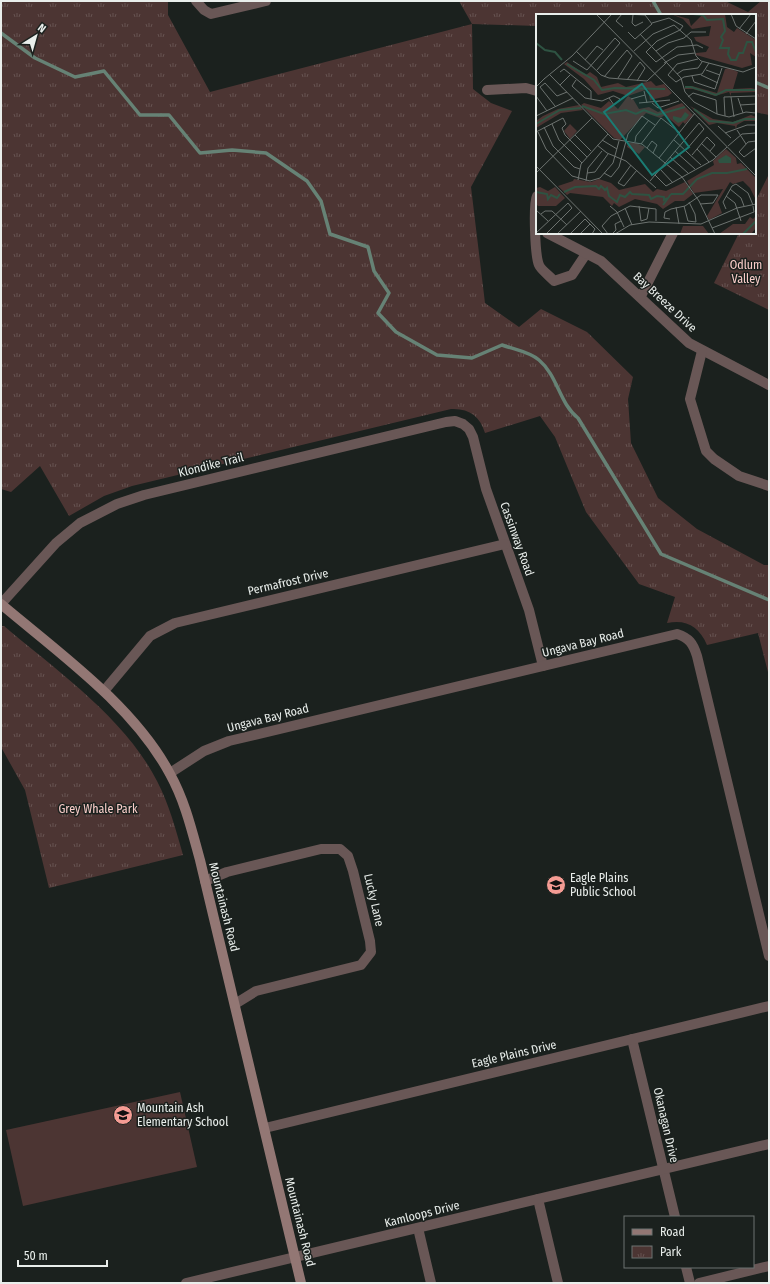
<svg xmlns="http://www.w3.org/2000/svg" width="770" height="1284" font-family="'Fira Sans Condensed',sans-serif">
	<style>
		.park { fill: url(#park-tufts) }
		.pitch { fill: #4c3533 }
		.lines { fill: none; stroke-linecap: round; stroke-linejoin: round }
		.stream { stroke: #668275; stroke-width: 3.5 }
		.street { stroke: #695756; stroke-width: 10 }
		.secondary { stroke: #937774; stroke-width: 10 }
		.labels { text-anchor: middle; stroke-width: 3; stroke-linejoin: round; paint-order: stroke }
		.park-label { font-size: 12px; fill: #faceca; stroke: #1b211e }
		.street-label { font-size: 12px; fill: #e9eeeb; stroke: #1b211e }
		.poi-label { font-size: 12px; fill: #e9eeeb; stroke: #1b211e; text-anchor: start }
		.inset-river { fill: none; stroke: #2e5342; stroke-width: 2 }
		.inset-road { fill: none; stroke: #6d7370; stroke-width: 1 }
		.view { fill: #1a7c74; fill-opacity: 0.15; stroke: #1a7c74; stroke-width: 2 }
		.inset-edge { fill: none; stroke: #e9eeeb; stroke-width: 2 }
	</style>
	<defs>
		<pattern id="park-tufts" width="24" height="20" patternUnits="userSpaceOnUse"><rect width="24" height="20" fill="#4c3533"/><path d="M3 7l-1-3M5 7V3M7 7l1-3M15 17l-1-3M17 17v-4M19 17l1-3" fill="none" stroke="#665351"/></pattern>
	</defs>
	<rect width="100%" height="100%" fill="#1b211e"/>
	<g class="park">
		<path d="M1,1H168V15L210,92L472,24L459,1H725L748,12L761,1H769V115L755,112V15H537V26L472,24L473,89L491,103L512,111L471,187L485,303L519,327L541,309L587,332L633,377L628,399L631,443L658,498L697,529L764,565H769V676L758,633L707,645C699,626 686,619 667,623L675,597L639,584L586,512L555,437L540,416L485,433C480,416 469,408 451,409L132,486L104,496L69,516L40,466L11,492L1,489Z"/>
		<path d="M769,174V310L714,283L739,233H755V202Z"/>
		<path d="M1,626H4C57,671 125,718 157,781C169,804 176,830 183,855L49,888L25,790L1,747Z"/>
	</g>
	<path class="pitch" d="M180,1092L197,1167L23,1206L6,1130Z"/>
	<g class="lines">
		<g class="stream">
			<path d="M653,1L661,15"/>
			<path d="M1,33L35,58L75,77L104,71L140,115H169L200,153L232,150L266,153L307,181L321,201L330,234L368,247L374,271L389,293L378,313L396,332L437,355L472,358L502,345C513,349 530,352 539,360C558,376 559,403 578,418L661,554L769,600"/>
			<path d="M755,82L769,88"/>
		</g>
		<g class="street">
			<path d="M196,1L204,10L211,14L266,1"/>
			<path d="M487,90L526,88L537,91"/>
			<path d="M537,196C533,204 535,256 539,265C541,270 550,276 554,281L572,275L586,254"/>
			<path d="M547,233L601,261L689,343L769,385"/>
			<path d="M641,296L673,233"/>
			<path d="M702,351L690,399L706,451L714,459L739,476L769,486"/>
			<path d="M1,604L56,543L80,523L117,504L144,495L446,422L455,421L463,424L469,429L473,437L486,489L529,610L543,666"/>
			<path d="M104,691L150,636L175,623L505,544"/>
			<path d="M170,773L204,751L229,741L677,634C689,638 693,643 697,656L769,956"/>
			<path d="M205,881L227,872L321,849H340L348,856L353,871L370,941L371,952L361,965L256,991L235,1004"/>
			<path d="M632,1039L675,1217"/>
			<path d="M265,1128L769,1006"/>
			<path d="M538,1199L558,1283"/>
			<path d="M418,1228L431,1283"/>
			<path d="M686,1267L690,1283"/>
			<path d="M186,1283L769,1144"/>
			<path d="M699,1283L769,1266"/>
		</g>
		<path class="secondary" d="M1,604C59,653 134,706 170,774C185,801 192,831 200,860L301,1283"/>
	</g>
	<defs>
		<symbol id="school-disc" viewBox="-11 -11 22 22"><circle r="9.5" fill="#f59c94" stroke="#1b211e"/><path d="M0-5L7-2L0 1L-7-2ZM-4 1L0 2.5L4 1V4Q0 6-4 4Z" fill="#111"/></symbol>
	</defs>
	<g fill-rule="evenodd">
		<use href="#school-disc" x="545" y="874" width="22" height="22"/>
		<use href="#school-disc" x="112" y="1104" width="22" height="22"/>
	</g>
	<g class="labels">
		<g class="park-label">
			<text x="746" y="269">Odlum<tspan x="746" dy="14">Valley</tspan></text>
			<text x="98" y="813">Grey Whale Park</text>
		</g>
		<g class="street-label">
			<text transform="translate(665 302) rotate(43)" y="4">Bay Breeze Drive</text>
			<text transform="translate(211 465) rotate(-14)" y="4">Klondike Trail</text>
			<text transform="translate(517 539) rotate(70)" y="4">Cassinway Road</text>
			<text transform="translate(288 582) rotate(-13)" y="4">Permafrost Drive</text>
			<text transform="translate(583 643) rotate(-14)" y="4">Ungava Bay Road</text>
			<text transform="translate(268 718) rotate(-14)" y="4">Ungava Bay Road</text>
			<text transform="translate(374 900) rotate(77)" y="4">Lucky Lane</text>
			<text transform="translate(224 907) rotate(76)" y="4">Mountainash Road</text>
			<text transform="translate(514 1054) rotate(-13)" y="4">Eagle Plains Drive</text>
			<text transform="translate(666 1125) rotate(77)" y="4">Okanagan Drive</text>
			<text transform="translate(422 1214) rotate(-14)" y="4">Kamloops Drive</text>
			<text transform="translate(300 1222) rotate(76)" y="4">Mountainash Road</text>
		</g>
		<g class="poi-label">
			<text x="570" y="882">Eagle Plains<tspan x="570" dy="14">Public School</tspan></text>
			<text x="137" y="1112">Mountain Ash<tspan x="137" dy="14">Elementary School</tspan></text>
		</g>
	</g>
	<g transform="translate(536 14)">
		<rect width="220" height="220" fill="#1b211e"/>
		<path d="M135,0L153,5L155,12L167,0H189L191,13L198,18L201,14L220,26V43L214,39L216,51L206,54L160,41V39L170,38L173,33L160,27L158,23L173,22L175,12L156,15L147,5ZM31,48L50,61L54,58L61,63L65,73L82,69L90,73L115,67L120,72L128,70L136,79L132,82L114,86L112,75L92,82L97,85L103,95L113,93L122,98L146,89L157,101L149,110L147,108L143,113L129,101L124,104L110,99L84,126L78,124L45,91L48,89L65,94L73,87L82,95L92,82L77,77L62,81L48,65L28,50ZM193,54L202,58L197,75L215,74L220,75V78L195,79V82L193,78L179,82L157,75H149V72H156L181,79L189,55ZM43,91L47,96L25,99L0,114V107L7,102L22,95ZM154,92L177,105L197,108L215,101L220,103V107H208L201,111L200,115L199,112L181,109L173,111ZM34,110L41,117L34,125L28,117ZM92,129H100L109,133L103,140L91,133ZM190,135L200,144L201,150L205,149L220,164V186L214,174L207,167L197,170L194,168L182,188L186,199L173,206L171,202L187,175L158,179L151,167L178,151L177,147ZM38,165L55,168L63,165L75,169L83,176L109,170L117,178L121,175L130,177L149,168L157,180L148,187H139L127,195L121,190L99,185L83,193L78,189L76,192L67,183L34,179L31,181L22,172L37,167ZM4,173L12,177L19,173L29,184L20,192H2L0,190V174ZM220,202V214L215,220H183L197,210H209L214,203L217,205ZM147,212H167L173,220H144Z" fill="#4c3533"/>
		<path d="M149,98L153,101L149,106L142,109L137,105V102L145,104ZM190,141L195,144V149H183L182,146Z" fill="#2e5342"/>
		<path class="inset-river" d="M157,0L167,1L171,6L187,5L189,17L185,23L187,26L184,34H193L192,40L195,46H200L203,39H207L211,28H216L220,38M0,29L9,36L19,38L26,46M31,50L58,66L66,76L79,74L129,75M149,73H155L180,81L190,76H220M46,92L68,100L90,96L100,100L108,96L121,101L149,93M158,95L173,107L197,109L209,105H220M0,110L24,96L45,94M0,178L11,180L12,185L15,181L21,184L24,180M28,178L39,173L60,172L63,175L65,172L69,176L71,174L73,182L81,188L84,181L89,183L94,178L96,180L113,181L115,185L121,182L128,183V186L131,184M135,180H147L161,165L176,159H191L211,155M127,191L135,180M207,220L220,207"/>
		<path class="inset-road" d="M60,0L220,162M86,0L80,7L87,13M89,0L109,1L116,10L99,25L92,18M195,0L200,12L220,25M97,1L96,9L99,12L107,8M116,9L133,4L147,12L144,16M203,15L215,0M144,16L121,27L110,38L120,48L141,33L161,31L167,34M104,20L145,64L149,78L158,88L181,100L193,103L210,98L220,99M210,20L220,7M40,37L65,61L73,64L111,67L130,49M98,37L117,20L138,11L155,26L160,42L165,47L207,58L220,53M120,37L132,29L148,24L155,18H170M162,45L141,50L132,61L140,68L148,63L166,60L173,49M49,46L61,32L67,36M37,47L51,56L79,24L84,29L61,56M128,49L142,41L159,39M170,56L184,61M24,58L28,55L55,77V85M13,60L77,125L106,130L146,163L163,187L179,220M141,60L147,56L162,54L166,48M165,61L182,69M156,62L158,68L179,75L186,54M68,63L91,36L96,42L82,64M8,65L36,42L76,0M40,66L36,72L49,84L66,87L77,82H78L84,85L78,91L73,84M91,66L104,48L109,54L101,67M24,71L34,61M0,73L9,64M108,77L111,89M0,82L11,97M152,83L157,79L180,86L181,100M195,83L198,103M202,84L207,99M95,85L109,81M103,89L134,86M116,89L122,94L143,87M204,91L220,90M19,92L4,73L9,69L21,82L31,78M0,102L37,84M189,102L188,83L220,82M16,110L23,126L46,149M182,112L195,124M8,113L17,132L38,153L44,155M201,116L210,130M0,118L27,104L30,110L26,114L29,121L51,143M2,118L10,135L36,162L54,167L64,164L77,149L83,127M189,119L211,111H220M39,121L55,137M66,126L81,135M138,126L165,151M220,127L212,128L203,138L208,143L220,134M99,128L100,122L113,106M165,129L180,143M105,130L125,104L144,119M61,131L71,139L90,147L120,174M192,132L206,120L220,119M111,134L116,127L121,131L117,139M161,135L173,148M139,137L159,155M156,141L171,123L179,131L174,137M134,143L152,159M123,144L159,99M95,151L82,169L88,172L101,156M0,152L67,220M124,155L137,169M0,159L56,104M51,159L59,158L72,140M68,159L75,163L83,153L92,120L106,102L119,111M119,161L130,172L177,146L191,133M42,166L45,150L72,120M50,167L52,154L66,137M114,167L163,109L168,115L150,136M194,175L205,184L208,192M190,182L199,189L205,207M74,192L81,198L88,213M103,192L105,207L111,205L113,194M148,192L152,207L160,208L159,200L153,188M140,193L143,210M89,194L96,211M190,195L187,188L196,172L200,170L212,179L217,191M0,196L12,207M5,200L9,197H16L31,211M134,205L128,204L129,198L135,195L149,192L165,181H182L177,189L164,190M176,214L218,198L217,192M0,219L32,189L36,194L10,220M21,220L45,197M34,220L49,205L59,215L56,220M44,220L54,210M72,220L66,212L75,202L94,192L120,195V207M76,220L80,216L79,210L85,207M79,220L94,211L113,208L165,210L201,194L220,190"/>
		<path class="view" d="M106,70L153,133L116,161L68,98Z"/>
		<rect width="220" height="220" class="inset-edge"/>
	</g>
	<rect width="770" height="1284" fill="none" stroke="#e9eeeb" stroke-width="4"/>
	<rect x="624" y="1216" width="130" height="52" fill="#1b211e" stroke="#6d7370"/>
	<rect x="632" y="1229" width="20" height="6" fill="#937774" stroke="#6d7370"/>
	<text x="660" y="1236" font-size="12" fill="#e9eeeb">Road</text>
	<rect x="632" y="1246" width="20" height="12" fill="url(#park-tufts)" stroke="#6d7370"/>
	<text x="660" y="1256" font-size="12" fill="#e9eeeb">Park</text>
	<g transform="translate(36 36) rotate(37)" stroke="#1b211e" stroke-width="3" paint-order="stroke">
	<path d="M0-3L7 15L0 10L-7 15Z" fill="#e9eeeb"/>
	<text y="-6" font-size="11" font-weight="bold" text-anchor="middle" fill="#e9eeeb">N</text>
	</g>
	<path d="M18 1260v6h89v-6" fill="none" stroke="#e9eeeb" stroke-width="2"/>
	<text x="24" y="1260" font-size="12" fill="#e9eeeb" stroke="#1b211e" stroke-width="3" paint-order="stroke">50 m</text>
</svg>
